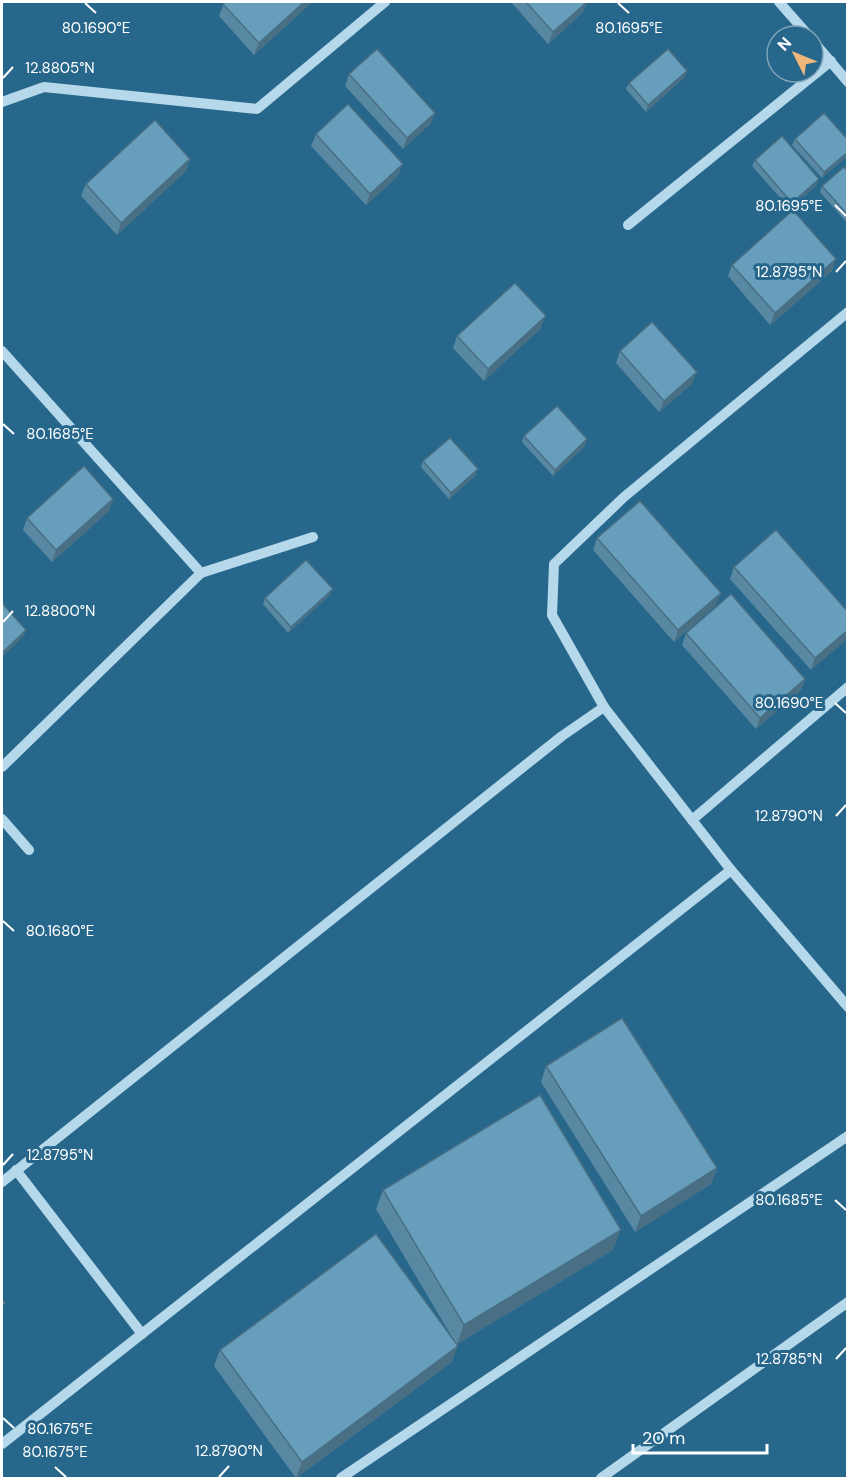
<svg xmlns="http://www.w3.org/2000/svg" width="849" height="1480" font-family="'DM Sans',sans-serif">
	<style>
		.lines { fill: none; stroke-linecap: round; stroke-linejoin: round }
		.minor { stroke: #b5d8ea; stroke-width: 10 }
		.wall { fill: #5988a2 }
		.shaded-wall { fill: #486f84 }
		.building { fill: #679ebc; stroke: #486f84; stroke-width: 1.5 }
		.ticks { fill: none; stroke: #fff; stroke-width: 2 }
		.ticks-label { font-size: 15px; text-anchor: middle; fill: #fff; stroke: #27678b; stroke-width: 6; stroke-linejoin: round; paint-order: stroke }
	</style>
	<rect width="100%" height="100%" fill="#27678b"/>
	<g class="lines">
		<g class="minor">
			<path d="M779,2L809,36"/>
			<path d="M813,41L848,82"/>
			<path d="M2,102L44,87L257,109L385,2"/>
			<path d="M628,225L831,61"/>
			<path d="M2,351L201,573L2,767"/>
			<path d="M201,573L313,537"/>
			<path d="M2,819L29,850"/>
			<path d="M692,820L848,687"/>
			<path d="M731,870L848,1007"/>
			<path d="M16,1170L142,1334"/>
			<path d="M2,1182L562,736L604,707L552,615L554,564L624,497L848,312"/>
			<path d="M2,1444L731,870L604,707"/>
			<path d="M341,1478L848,1136"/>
			<path d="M601,1478L848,1302"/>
		</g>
	</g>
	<g class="wall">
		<path d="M223,2H310L309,5L254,55L219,16L224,3Z"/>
		<path d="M511,2H587L583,12L548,44Z"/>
		<path d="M349,74L435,113L430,124L403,149L345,86Z"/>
		<path d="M685,77L646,112L626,89L629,83Z"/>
		<path d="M316,134L398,176L366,205L311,146Z"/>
		<path d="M795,139L848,140L822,178L792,145Z"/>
		<path d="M190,159L186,171L117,235L81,196L86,184Z"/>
		<path d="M755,160L817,185L790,209L752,166Z"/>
		<path d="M848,172V224L820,192L822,186Z"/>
		<path d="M732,265L832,271L770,325L728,276Z"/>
		<path d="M541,328L484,381L453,348L457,336Z"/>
		<path d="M620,351L692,384L659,412L616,363Z"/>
		<path d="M524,436L585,446L553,476L522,442Z"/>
		<path d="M423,461L476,475L449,499L421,467Z"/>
		<path d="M113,499L109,511L52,562L23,530L27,518Z"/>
		<path d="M597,538L716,605L674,642L593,550Z"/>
		<path d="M734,567L848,612V638L811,670L730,579Z"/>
		<path d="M330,595L288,633L263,604L265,598Z"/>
		<path d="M686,633L805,679L801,690L756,729L682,645Z"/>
		<path d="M546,1066L717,1168L711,1184L635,1232L541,1082Z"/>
		<path d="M383,1190L613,1250L457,1344L452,1362L296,1478L214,1366L220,1350L455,1342L376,1209Z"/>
	</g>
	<g class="shaded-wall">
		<path d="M304,2H310L309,5L254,55L259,43Z"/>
		<path d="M587,2L583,12L548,44L553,32Z"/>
		<path d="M687,71L685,77L646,112L648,105Z"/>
		<path d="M435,113L430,124L403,149L407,138Z"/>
		<path d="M848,152V156L822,178L824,172Z"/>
		<path d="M190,159L186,171L117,235L121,223Z"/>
		<path d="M403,164L398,176L366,205L370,194Z"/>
		<path d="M819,179L817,185L790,209L792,203Z"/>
		<path d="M836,259L832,271L770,325L775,313Z"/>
		<path d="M546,316L541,328L484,381L488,369Z"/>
		<path d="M697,372L692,384L659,412L664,401Z"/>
		<path d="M587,439L585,446L553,476L555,470Z"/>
		<path d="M478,469L476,475L449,499L451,493Z"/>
		<path d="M113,499L109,511L52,562L56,550Z"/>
		<path d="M333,589L330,595L288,633L291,627Z"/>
		<path d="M721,593L716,605L674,642L678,630Z"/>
		<path d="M26,630L24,636L2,657V653Z"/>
		<path d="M848,630V638L811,670L815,658Z"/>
		<path d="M805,679L801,690L756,729L760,718Z"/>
		<path d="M717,1168L711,1184L635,1232L641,1216Z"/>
		<path d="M621,1230L613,1250L457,1344L464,1325Z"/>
		<path d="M458,1346L452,1362L296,1478L302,1462Z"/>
	</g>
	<g class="building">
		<path d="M225,2H304L259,43L223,4Z"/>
		<path d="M526,2H587L553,32Z"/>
		<path d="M377,49L435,113L407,138L349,74Z"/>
		<path d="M668,49L687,71L648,105L629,83Z"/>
		<path d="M348,104L403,164L370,194L316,134Z"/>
		<path d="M824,113L848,140V152L824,172L795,139Z"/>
		<path d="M155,120L190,159L121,223L86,184Z"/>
		<path d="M782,136L819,179L792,203L755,160Z"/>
		<path d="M844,167L848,172V215L822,186Z"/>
		<path d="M793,210L836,259L775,313L732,265Z"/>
		<path d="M515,283L546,316L488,369L457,336Z"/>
		<path d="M652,322L697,372L664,401L620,351Z"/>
		<path d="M557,406L587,439L555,470L524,436Z"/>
		<path d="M450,438L478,469L451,493L423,461Z"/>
		<path d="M84,466L113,499L56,550L27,518Z"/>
		<path d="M640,501L721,593L678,630L597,538Z"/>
		<path d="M776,530L848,612V630L815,658L734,567Z"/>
		<path d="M306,560L333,589L291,627L265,598Z"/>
		<path d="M731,594L805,679L760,718L686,633Z"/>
		<path d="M2,603L26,630L2,653Z"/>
		<path d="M622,1018L717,1168L641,1216L546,1066Z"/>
		<path d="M540,1095L621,1230L464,1325L383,1190Z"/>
		<path d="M376,1234L458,1346L302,1462L220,1350Z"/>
		<path d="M2,1299L5,1303L2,1306Z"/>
	</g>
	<path class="ticks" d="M85,3L96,13M618,3L629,13M3,78L13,67M835,205L846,216M836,272L846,261M3,424L14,434M3,622L13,611M835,703L846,713M836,816L846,805M3,921L14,931M3,1165L13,1154M835,1200L846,1210M836,1359L846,1348M3,1418L14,1428M55,1467L66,1477M219,1477L229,1466"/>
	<g class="ticks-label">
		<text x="96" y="33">80.1690°E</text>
		<text x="629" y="33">80.1695°E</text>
		<text x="60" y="73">12.8805°N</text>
		<text x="789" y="211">80.1695°E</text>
		<text x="789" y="277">12.8795°N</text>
		<text x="60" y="439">80.1685°E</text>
		<text x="60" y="616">12.8800°N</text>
		<text x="789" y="708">80.1690°E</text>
		<text x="789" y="821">12.8790°N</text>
		<text x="60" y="936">80.1680°E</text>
		<text x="60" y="1160">12.8795°N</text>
		<text x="789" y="1205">80.1685°E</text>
		<text x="789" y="1364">12.8785°N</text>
		<text x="60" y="1434">80.1675°E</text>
		<text x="229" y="1456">12.8790°N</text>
		<text x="55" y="1457">80.1675°E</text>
	</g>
	<rect width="849" height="1480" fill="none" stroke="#ffffff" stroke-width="6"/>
	<g transform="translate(795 54) rotate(313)"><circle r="28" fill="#27678b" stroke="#7da4b9" stroke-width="1.5"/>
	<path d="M0-4.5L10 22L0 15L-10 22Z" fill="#f2b77a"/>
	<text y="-9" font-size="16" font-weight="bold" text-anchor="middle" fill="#ffffff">N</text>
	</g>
	<path d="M633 1444v9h134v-9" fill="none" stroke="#ffffff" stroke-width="3"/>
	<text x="642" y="1444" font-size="18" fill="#ffffff" stroke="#27678b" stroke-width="4.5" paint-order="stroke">20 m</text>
</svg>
